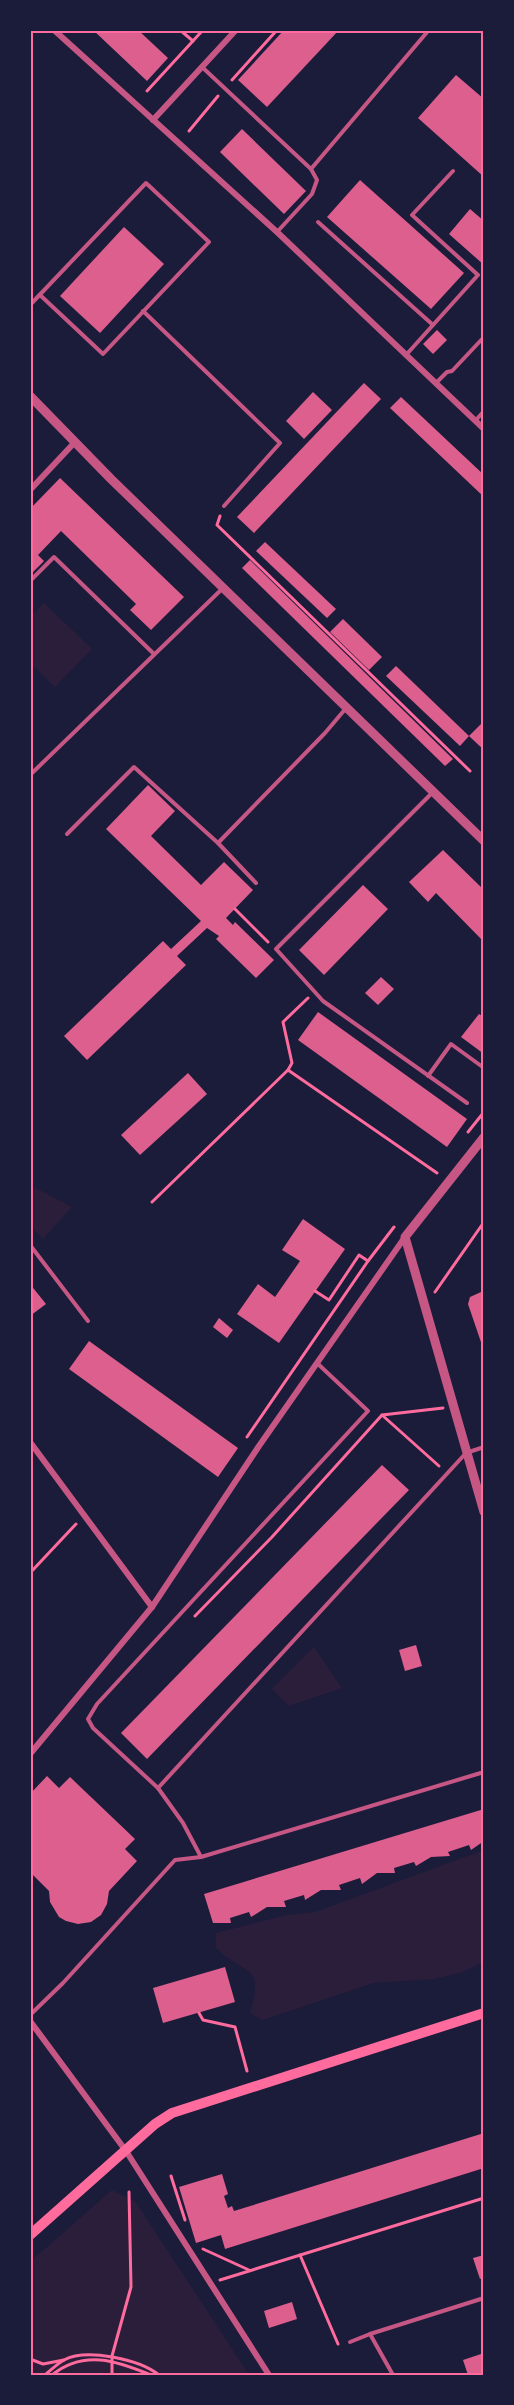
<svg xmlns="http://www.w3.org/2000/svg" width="514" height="2405" font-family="Arial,sans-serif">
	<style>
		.green { fill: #2a1e3b }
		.building { fill: #dd5f8e }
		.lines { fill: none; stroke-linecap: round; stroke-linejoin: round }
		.path { stroke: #ff6b9d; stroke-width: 3 }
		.service { stroke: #c65784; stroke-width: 4 }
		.minor { stroke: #c65784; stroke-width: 6 }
		.tertiary { stroke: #c65784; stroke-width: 9 }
		.secondary { stroke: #ff6b9d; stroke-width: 10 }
		.neatline { fill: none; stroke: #ff6b9d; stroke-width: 2 }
	</style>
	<rect width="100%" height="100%" fill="#1b1b3a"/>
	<g class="green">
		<path d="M44,603L92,649L55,687L30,663V617Z"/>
		<path d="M30,1185L72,1207L43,1239L30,1225Z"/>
		<path d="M314,1647L342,1688L289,1706L272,1689Z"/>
		<path d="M484,1850V1962L463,1972L434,1979L373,1983L263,2020L250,2013C265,1962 245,1977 216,1948V1933L287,1915L315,1912Z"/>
		<path d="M112,2190L135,2201L249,2375H30V2262Z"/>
	</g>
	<g class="building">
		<path d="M93,30H138L168,58L147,81Z"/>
		<path d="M284,30H339L267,107L238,80Z"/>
		<path d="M456,75L484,99V177L418,118Z"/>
		<path d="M242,129L306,191L284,214L220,152Z"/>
		<path d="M360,180L464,273L431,309L327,217Z"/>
		<path d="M470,209L484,221V265L449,234Z"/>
		<path d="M124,227L164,264L100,333L60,296Z"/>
		<path d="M437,330L447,340L433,354L423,344Z"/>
		<path d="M364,383L381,399L254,533L237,517Z"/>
		<path d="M313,392L332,410L304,439L286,421Z"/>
		<path d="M401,397L484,475V497L390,408Z"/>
		<path d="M60,478L184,597L151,630L130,610L136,604L61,531L38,555L44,561L30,575V509Z"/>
		<path d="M265,542L336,609L327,618L256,551Z"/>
		<path d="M250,560L453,759L445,766L242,568Z"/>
		<path d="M343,619L382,657L369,670L330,632Z"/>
		<path d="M396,666L469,736L460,746L386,676Z"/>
		<path d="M484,721V750L469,736Z"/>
		<path d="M148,785L175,811L151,836L201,885L224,862L253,890L226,918L233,925L235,922L274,960L256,978L216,939L219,936L207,928L177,956L186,965L87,1060L64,1036L163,941L171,949L201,921L106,829Z"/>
		<path d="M443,850L484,890V942L436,893L428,902L409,882Z"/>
		<path d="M363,885L388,909L324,975L299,950Z"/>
		<path d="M381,977L394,989L378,1005L365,993Z"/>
		<path d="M318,1012L467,1119L447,1147L298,1040Z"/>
		<path d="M479,1014L484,1017V1054L461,1037Z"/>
		<path d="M188,1073L207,1094L140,1155L121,1135Z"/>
		<path d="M303,1219L345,1249L279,1343L237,1314L258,1284L275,1297L300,1261L282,1250Z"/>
		<path d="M30,1284L46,1304L30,1316Z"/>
		<path d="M481,1292L484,1294V1351L468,1304L470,1297Z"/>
		<path d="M219,1318L233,1330L227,1338L213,1327Z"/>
		<path d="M89,1341L238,1448L218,1477L69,1369Z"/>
		<path d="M382,1465L409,1490L147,1759L121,1733Z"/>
		<path d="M416,1645L422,1666L405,1671L399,1650Z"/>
		<path d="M47,1776L59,1788L70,1777L135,1839L125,1849L137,1861L109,1891L107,1904L101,1915L91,1922L78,1924L66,1921L59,1917L50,1902L49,1891L30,1872V1794Z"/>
		<path d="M484,1809V1841L471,1850L469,1845L448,1852L450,1856L431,1857L416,1866L414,1862L394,1868L395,1873H377L362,1884L360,1878L339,1885L341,1890H321L305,1900L304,1895L284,1901L286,1907H267L251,1917L249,1912L230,1918L231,1923H213L204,1894Z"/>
		<path d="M225,1967L235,2002L163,2023L153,1988Z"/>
		<path d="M484,2133V2168L225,2249L221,2235L196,2243L179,2187L222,2174L228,2194L224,2196L228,2208L232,2206L234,2211Z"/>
		<path d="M484,2255V2277L480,2279L473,2258Z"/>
		<path d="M292,2302L297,2319L269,2328L264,2311Z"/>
		<path d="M484,2353V2375H468L463,2360Z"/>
	</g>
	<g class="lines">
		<g class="path">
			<path d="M180,30L193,41"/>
			<path d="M232,80L277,30"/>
			<path d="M147,91L203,30"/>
			<path d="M189,131L218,96"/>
			<path d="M220,516L217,525L470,771"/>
			<path d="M235,909L268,942"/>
			<path d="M308,998L283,1022L292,1063L288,1070L437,1173"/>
			<path d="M468,1132L484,1112"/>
			<path d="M152,1202L288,1070"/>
			<path d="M315,1291L329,1300L359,1255L368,1261"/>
			<path d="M435,1292L484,1222"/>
			<path d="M382,1415L439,1466"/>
			<path d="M247,1437L368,1261L394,1227"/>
			<path d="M30,1573L76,1524"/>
			<path d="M195,1616L272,1537L382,1415L443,1408"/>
			<path d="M199,2013L203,2020L235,2027L247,2071"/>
			<path d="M171,2176L185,2220"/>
			<path d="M203,2249L249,2270"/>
			<path d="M300,2255L338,2344"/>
			<path d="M220,2280L484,2198"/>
			<path d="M30,2359L43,2364L64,2360"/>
			<path d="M45,2375C51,2370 57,2364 64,2360C86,2348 139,2359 159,2375"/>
			<path d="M52,2375C84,2349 117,2361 151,2375"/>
			<path d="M112,2375V2356L131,2287L129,2192"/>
		</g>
		<g class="service">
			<path d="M202,67L311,169L317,180L312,194L277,232"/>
			<path d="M311,169L428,31"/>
			<path d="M318,222L433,325"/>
			<path d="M30,305L146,183L209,242L103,354L40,295"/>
			<path d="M143,311L280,443L224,506"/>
			<path d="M406,355L478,275L412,215L453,171"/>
			<path d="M436,383L447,372L452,371L484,337"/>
			<path d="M476,420L484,411"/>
			<path d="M30,581L54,557L154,654"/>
			<path d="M30,775L223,588"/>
			<path d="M433,792L276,949L323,1001L467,1103"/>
			<path d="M67,834L134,767L218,843"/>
			<path d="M256,883L218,843L325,733L347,707"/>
			<path d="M428,1076L451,1044L484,1068"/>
			<path d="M30,1245L88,1321"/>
			<path d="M158,1788L466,1453L484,1447"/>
			<path d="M201,1857L183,1823L158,1788L93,1728L88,1719L97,1704L368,1411L317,1363"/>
			<path d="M30,2015L63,1983L175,1860L201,1857L484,1772"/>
			<path d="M370,2334L484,2298"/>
			<path d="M350,2342L370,2334L393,2375"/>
		</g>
		<g class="minor">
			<path d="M54,30L277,232L484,429"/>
			<path d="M153,120L236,30"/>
			<path d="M30,490L75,442"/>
			<path d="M30,1442L152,1607"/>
			<path d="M30,1754L152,1607L259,1446L405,1237"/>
			<path d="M30,2021L126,2151L269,2375"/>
		</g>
		<g class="tertiary">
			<path d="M30,396L111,479L484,841"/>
			<path d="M484,1137L405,1237L484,1512"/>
		</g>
		<path class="secondary" d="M30,2235L155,2124L172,2113L484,2013"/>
	</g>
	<rect width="514" height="2405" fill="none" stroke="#1b1b3a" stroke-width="63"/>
	<rect x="32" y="32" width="450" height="2342" class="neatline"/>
</svg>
